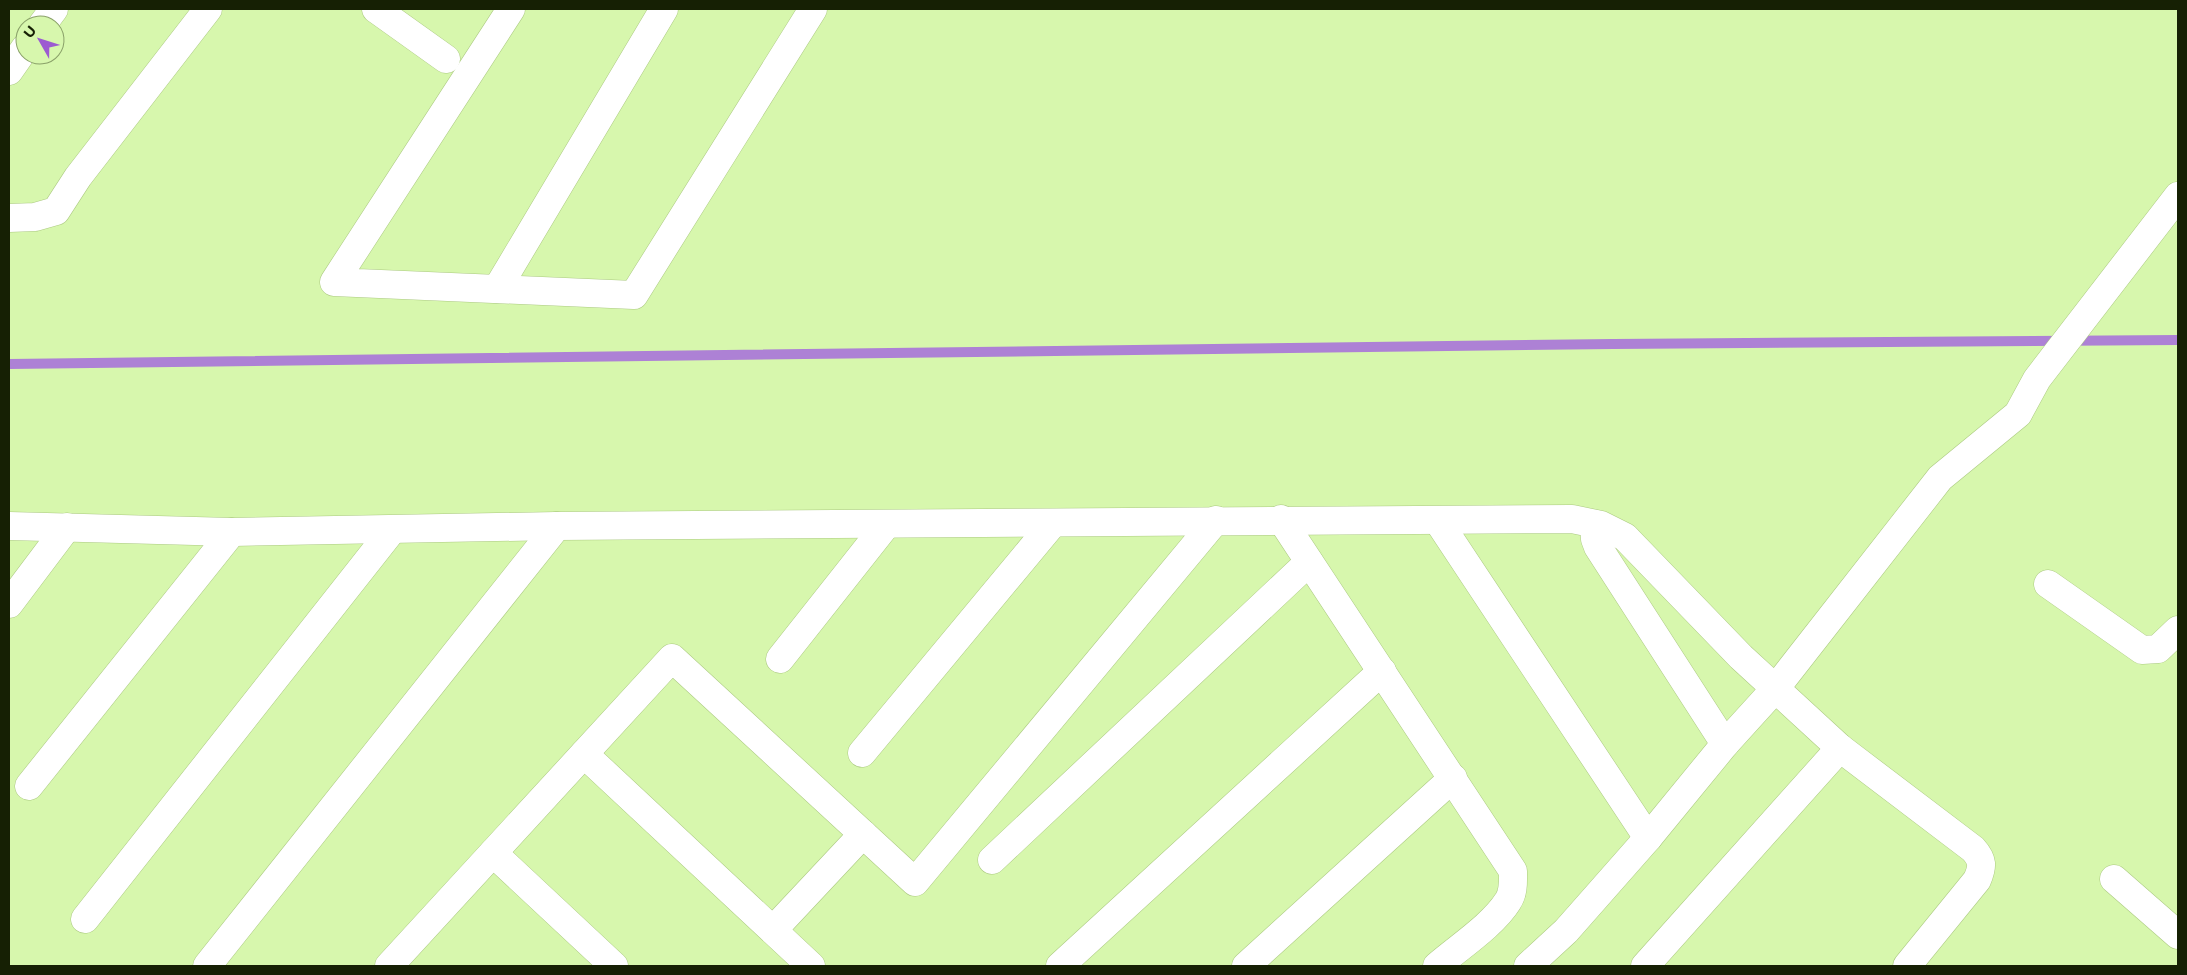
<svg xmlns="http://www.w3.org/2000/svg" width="2187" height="975" font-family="Montserrat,sans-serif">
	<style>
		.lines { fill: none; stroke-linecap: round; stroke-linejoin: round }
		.stream { stroke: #ad81d5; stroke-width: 10 }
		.minor-casing { stroke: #acca82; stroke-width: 29 }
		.minor { stroke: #fff; stroke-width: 28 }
	</style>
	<rect width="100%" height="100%" fill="#d7f7ad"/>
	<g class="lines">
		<path class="stream" d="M9,364L1613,344L2178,340"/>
		<defs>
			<g id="minor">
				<path d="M376,9L446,59"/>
				<path d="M511,9L334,282L634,295L813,9"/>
				<path d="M42,25L54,9"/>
				<path d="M9,71L25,48"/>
				<path d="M9,218L35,217L56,211L78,177L208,9"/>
				<path d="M497,289L664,9"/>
				<path d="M1281,519L1513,871C1513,881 1514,892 1508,901C1493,925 1459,947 1437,966"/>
				<path d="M1438,521L1648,838"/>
				<path d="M1594,524L1595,539L1598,547L1725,744"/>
				<path d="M9,526L232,532L557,526L1572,519L1601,525L1625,537L1741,657L1840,748L1973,849C1983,860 1983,866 1977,880L1907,966"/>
				<path d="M2048,584L2142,650L2158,649L2178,630"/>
				<path d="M9,604L67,527"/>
				<path d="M780,659L886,525"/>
				<path d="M862,753L1053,523"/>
				<path d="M584,754L811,966"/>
				<path d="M29,786L232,532"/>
				<path d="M493,853L614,966"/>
				<path d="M992,860L1309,562"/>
				<path d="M2114,879L2178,935"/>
				<path d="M85,919L392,530"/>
				<path d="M773,930L863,834"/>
				<path d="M207,966L557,526"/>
				<path d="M389,966L672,658L915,882L1216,520"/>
				<path d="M1060,966L1382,671"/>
				<path d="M1246,966L1453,778"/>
				<path d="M1528,966L1566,931L1648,838L1725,744L1775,689L1940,478L2018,414L2037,379L2178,196"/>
				<path d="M1645,966L1840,748"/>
			</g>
		</defs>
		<use href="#minor" class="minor-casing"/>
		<use href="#minor" class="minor"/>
	</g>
	<rect width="2187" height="975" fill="none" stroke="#162004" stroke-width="20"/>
	<g transform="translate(40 40) rotate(309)"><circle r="24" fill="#d7f7ad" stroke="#8aa169"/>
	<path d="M0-4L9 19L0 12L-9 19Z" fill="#9c5bd1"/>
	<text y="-8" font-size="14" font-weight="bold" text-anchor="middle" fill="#162004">U</text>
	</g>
</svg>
